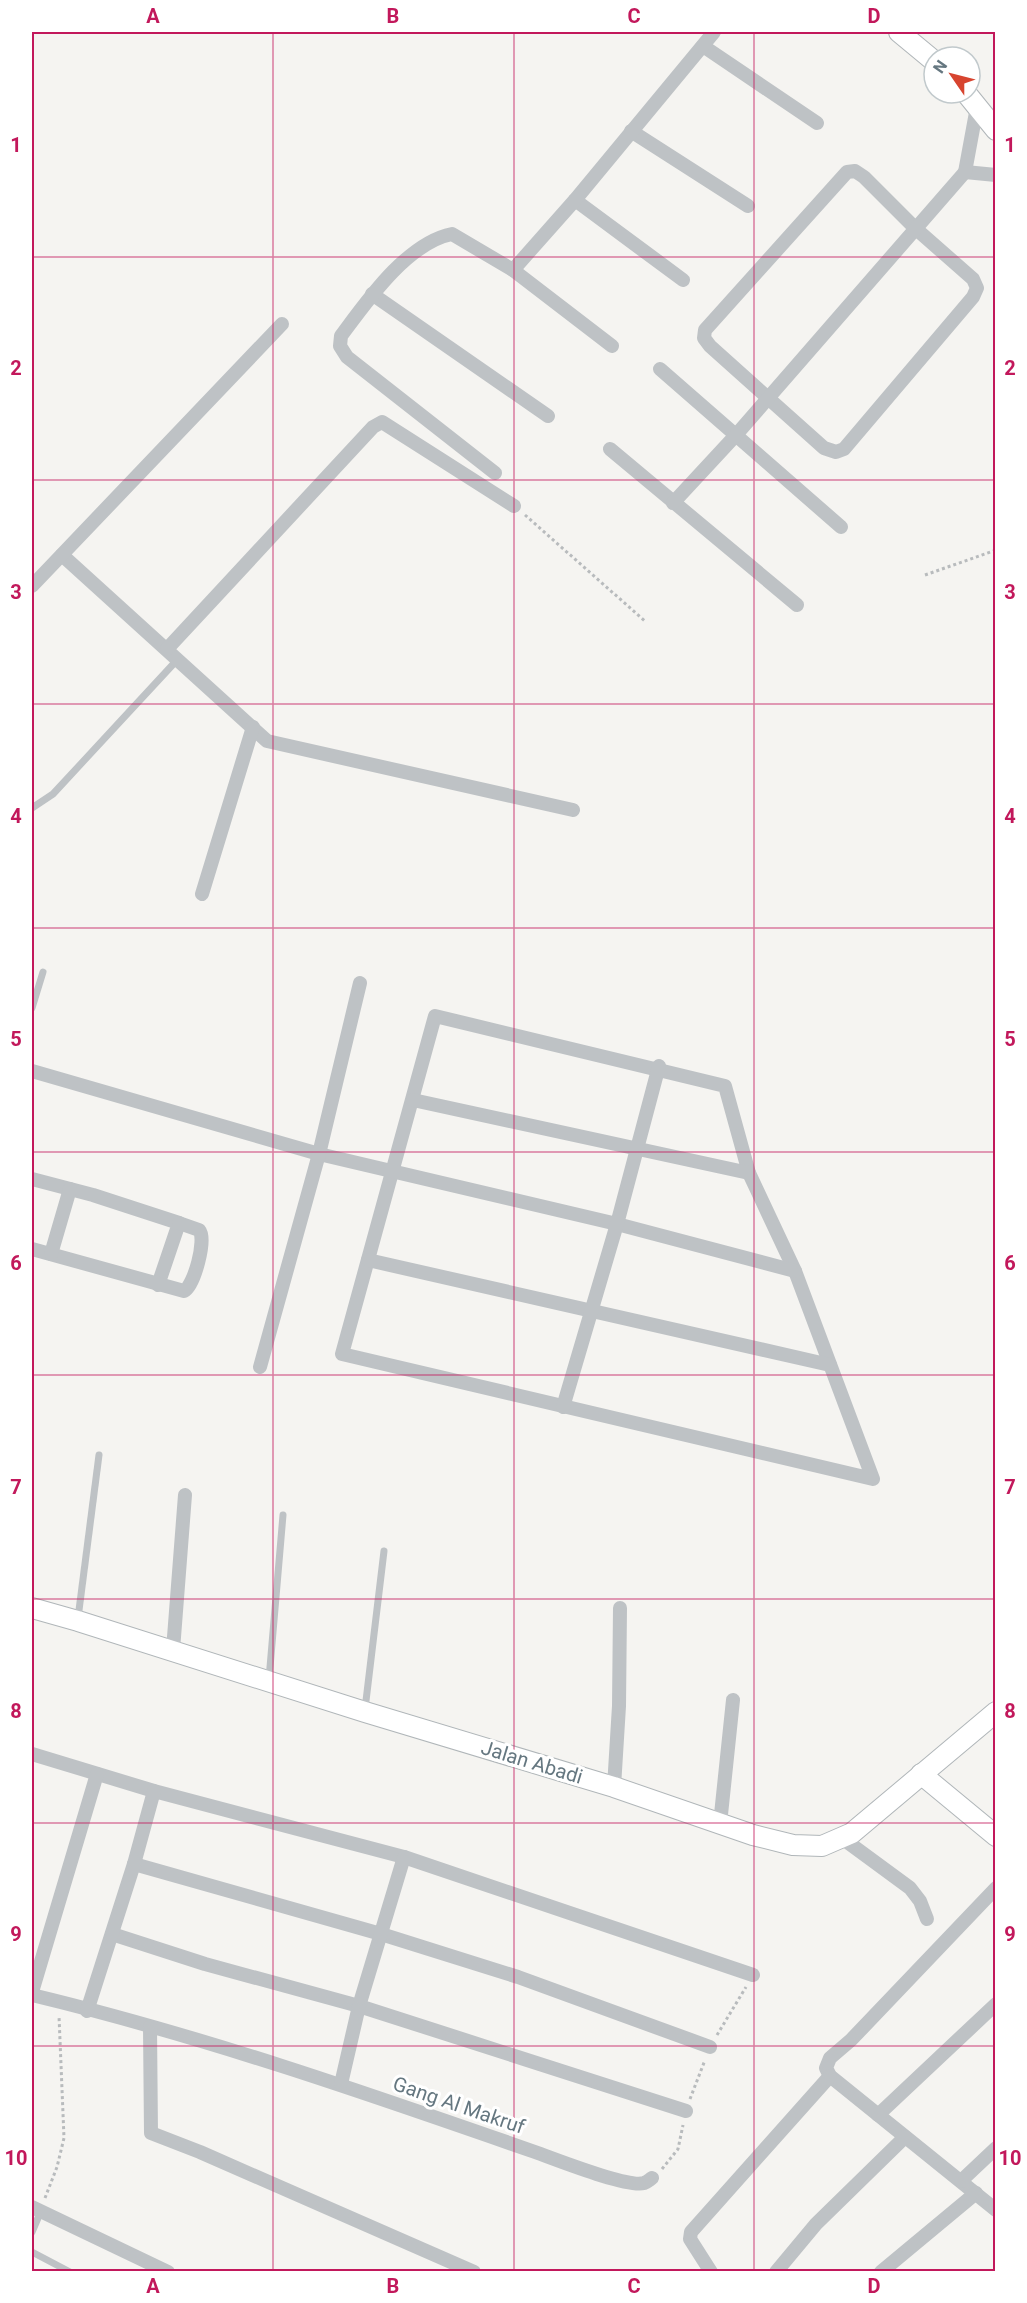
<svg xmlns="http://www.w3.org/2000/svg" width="1027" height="2303" font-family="Roboto,sans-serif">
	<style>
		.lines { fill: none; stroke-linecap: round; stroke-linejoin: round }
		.secondary-casing { stroke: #b0b6b9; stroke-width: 22 }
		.path { stroke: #b8bbbd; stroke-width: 3; stroke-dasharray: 3 3; stroke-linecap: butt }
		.lane { stroke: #bec2c5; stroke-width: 7 }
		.street { stroke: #bec2c5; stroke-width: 14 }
		.secondary { stroke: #fff; stroke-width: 20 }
		.grid { fill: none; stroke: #c2185b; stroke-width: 1.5; stroke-opacity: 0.55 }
		.labels { text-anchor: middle; stroke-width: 6; stroke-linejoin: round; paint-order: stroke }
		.street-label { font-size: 20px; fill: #657780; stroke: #fff }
		.neatline { fill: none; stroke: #c2185b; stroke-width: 2 }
		.grid-label { font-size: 20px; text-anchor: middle; font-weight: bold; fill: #c2185b }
	</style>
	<rect width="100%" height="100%" fill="#f5f4f1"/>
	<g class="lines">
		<defs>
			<g id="secondary">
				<path d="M899,32L934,61"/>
				<path d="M966,93L996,130"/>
				<path d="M32,1608L78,1621L365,1712L614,1787L753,1835L793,1845L822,1846L852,1833L996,1712"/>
				<path d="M921,1774L996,1836"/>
			</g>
		</defs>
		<use href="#secondary" class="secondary-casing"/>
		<g class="path">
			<path d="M525,515L646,622"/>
			<path d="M925,575L996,550"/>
			<path d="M717,2035L746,1987"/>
			<path d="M690,2099L705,2060"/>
			<path d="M662,2169L678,2149L683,2125"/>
			<path d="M45,2198L57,2167L64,2138L59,2016"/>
		</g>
		<g class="lane">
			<path d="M32,808L53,794L178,659"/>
			<path d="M32,1008L43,972"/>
			<path d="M78,1618L99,1455"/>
			<path d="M269,1679L283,1515"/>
			<path d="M365,1709L384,1551"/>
			<path d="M32,2232L41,2211"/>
			<path d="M32,2252L70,2272"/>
		</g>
		<g class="street">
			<path d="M703,46L817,123"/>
			<path d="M631,131L748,206"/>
			<path d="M855,171L864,177L915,228L973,279L977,288L973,297L844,449L836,452L824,448L710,346L704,338L705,330L847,172Z"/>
			<path d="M965,172L996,175"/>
			<path d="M575,200L683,280"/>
			<path d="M513,270L612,346"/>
			<path d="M372,294L548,416"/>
			<path d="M660,369L841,527"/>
			<path d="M610,449L797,605"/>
			<path d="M495,473L347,357L340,346L341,336C367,301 407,243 452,234L513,270L575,200L714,32"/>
			<path d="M673,503L736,435L965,172L977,107"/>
			<path d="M62,555L267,741L573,810"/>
			<path d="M32,586L282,324"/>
			<path d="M167,649L373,427L382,422L514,506"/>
			<path d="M202,894L253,727"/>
			<path d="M435,1016L725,1086L749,1173L795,1271L873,1479L342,1354Z"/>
			<path d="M32,1071L319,1154L617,1224L795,1271"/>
			<path d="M413,1100L749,1173"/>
			<path d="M32,1179L93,1195L179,1223L158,1285"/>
			<path d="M32,1249L184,1291C194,1286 207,1239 199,1230L179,1223"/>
			<path d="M51,1254L70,1189"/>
			<path d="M368,1260L830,1365"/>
			<path d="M260,1367L319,1154L360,983"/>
			<path d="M563,1407L617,1224L659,1066"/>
			<path d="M173,1650L185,1495"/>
			<path d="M32,1754L154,1791L404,1857L753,1975"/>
			<path d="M614,1787L619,1706L620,1608"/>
			<path d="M720,1824L733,1700"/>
			<path d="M842,1838L910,1888L920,1901L927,1919"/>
			<path d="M134,1864L381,1934L518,1977L710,2047"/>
			<path d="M996,1888L851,2040L830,2058L826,2068L830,2076L996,2210"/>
			<path d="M112,1934L205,1964L359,2006L686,2111"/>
			<path d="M32,1992L97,1774"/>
			<path d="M32,1995C203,2036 369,2094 535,2152C555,2159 627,2188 644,2183C647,2182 649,2180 652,2178"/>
			<path d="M87,2011L134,1864L154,1791"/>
			<path d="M150,2027L151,2133L200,2152L474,2272"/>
			<path d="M341,2084L359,2006L404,1857"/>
			<path d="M878,2115L996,2004"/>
			<path d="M961,2181L996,2148"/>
			<path d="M32,2207L168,2272"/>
			<path d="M711,2272L690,2239L691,2232L830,2076"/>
			<path d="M776,2272L816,2224L905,2137"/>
			<path d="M881,2272L976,2193"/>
		</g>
		<use href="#secondary" class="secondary"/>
	</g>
	<path class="grid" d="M273,32V2272M514,32V2272M754,32V2272M32,257H996M32,480H996M32,704H996M32,928H996M32,1152H996M32,1375H996M32,1599H996M32,1823H996M32,2046H996"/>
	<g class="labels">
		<g class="street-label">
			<text transform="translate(532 1762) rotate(17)" y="7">Jalan Abadi</text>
			<text transform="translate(459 2105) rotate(19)" y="7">Gang Al Makruf</text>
		</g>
	</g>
	<rect width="1027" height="2303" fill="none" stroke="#ffffff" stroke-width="66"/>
	<g transform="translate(952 75) rotate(305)"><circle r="28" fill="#ffffff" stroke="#c1c9cc" stroke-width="1.5"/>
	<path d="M0-4.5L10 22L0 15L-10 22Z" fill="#d7442f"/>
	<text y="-9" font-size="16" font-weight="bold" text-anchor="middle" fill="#657780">N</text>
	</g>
	<rect x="33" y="33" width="961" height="2237" class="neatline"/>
	<g class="grid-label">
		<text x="153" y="23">A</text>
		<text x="393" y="23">B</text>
		<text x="634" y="23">C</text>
		<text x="874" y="23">D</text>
		<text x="16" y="152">1</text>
		<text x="1010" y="152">1</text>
		<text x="16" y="375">2</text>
		<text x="1010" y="375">2</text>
		<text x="16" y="599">3</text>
		<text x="1010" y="599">3</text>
		<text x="16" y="823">4</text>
		<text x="1010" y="823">4</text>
		<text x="16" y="1046">5</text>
		<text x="1010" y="1046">5</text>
		<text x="16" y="1270">6</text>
		<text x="1010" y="1270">6</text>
		<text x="16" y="1494">7</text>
		<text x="1010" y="1494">7</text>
		<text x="16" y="1718">8</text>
		<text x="1010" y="1718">8</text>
		<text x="16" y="1941">9</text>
		<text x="1010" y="1941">9</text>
		<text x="16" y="2165">10</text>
		<text x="1010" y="2165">10</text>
		<text x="153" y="2293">A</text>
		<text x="393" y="2293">B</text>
		<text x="634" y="2293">C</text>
		<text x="874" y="2293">D</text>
	</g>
</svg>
